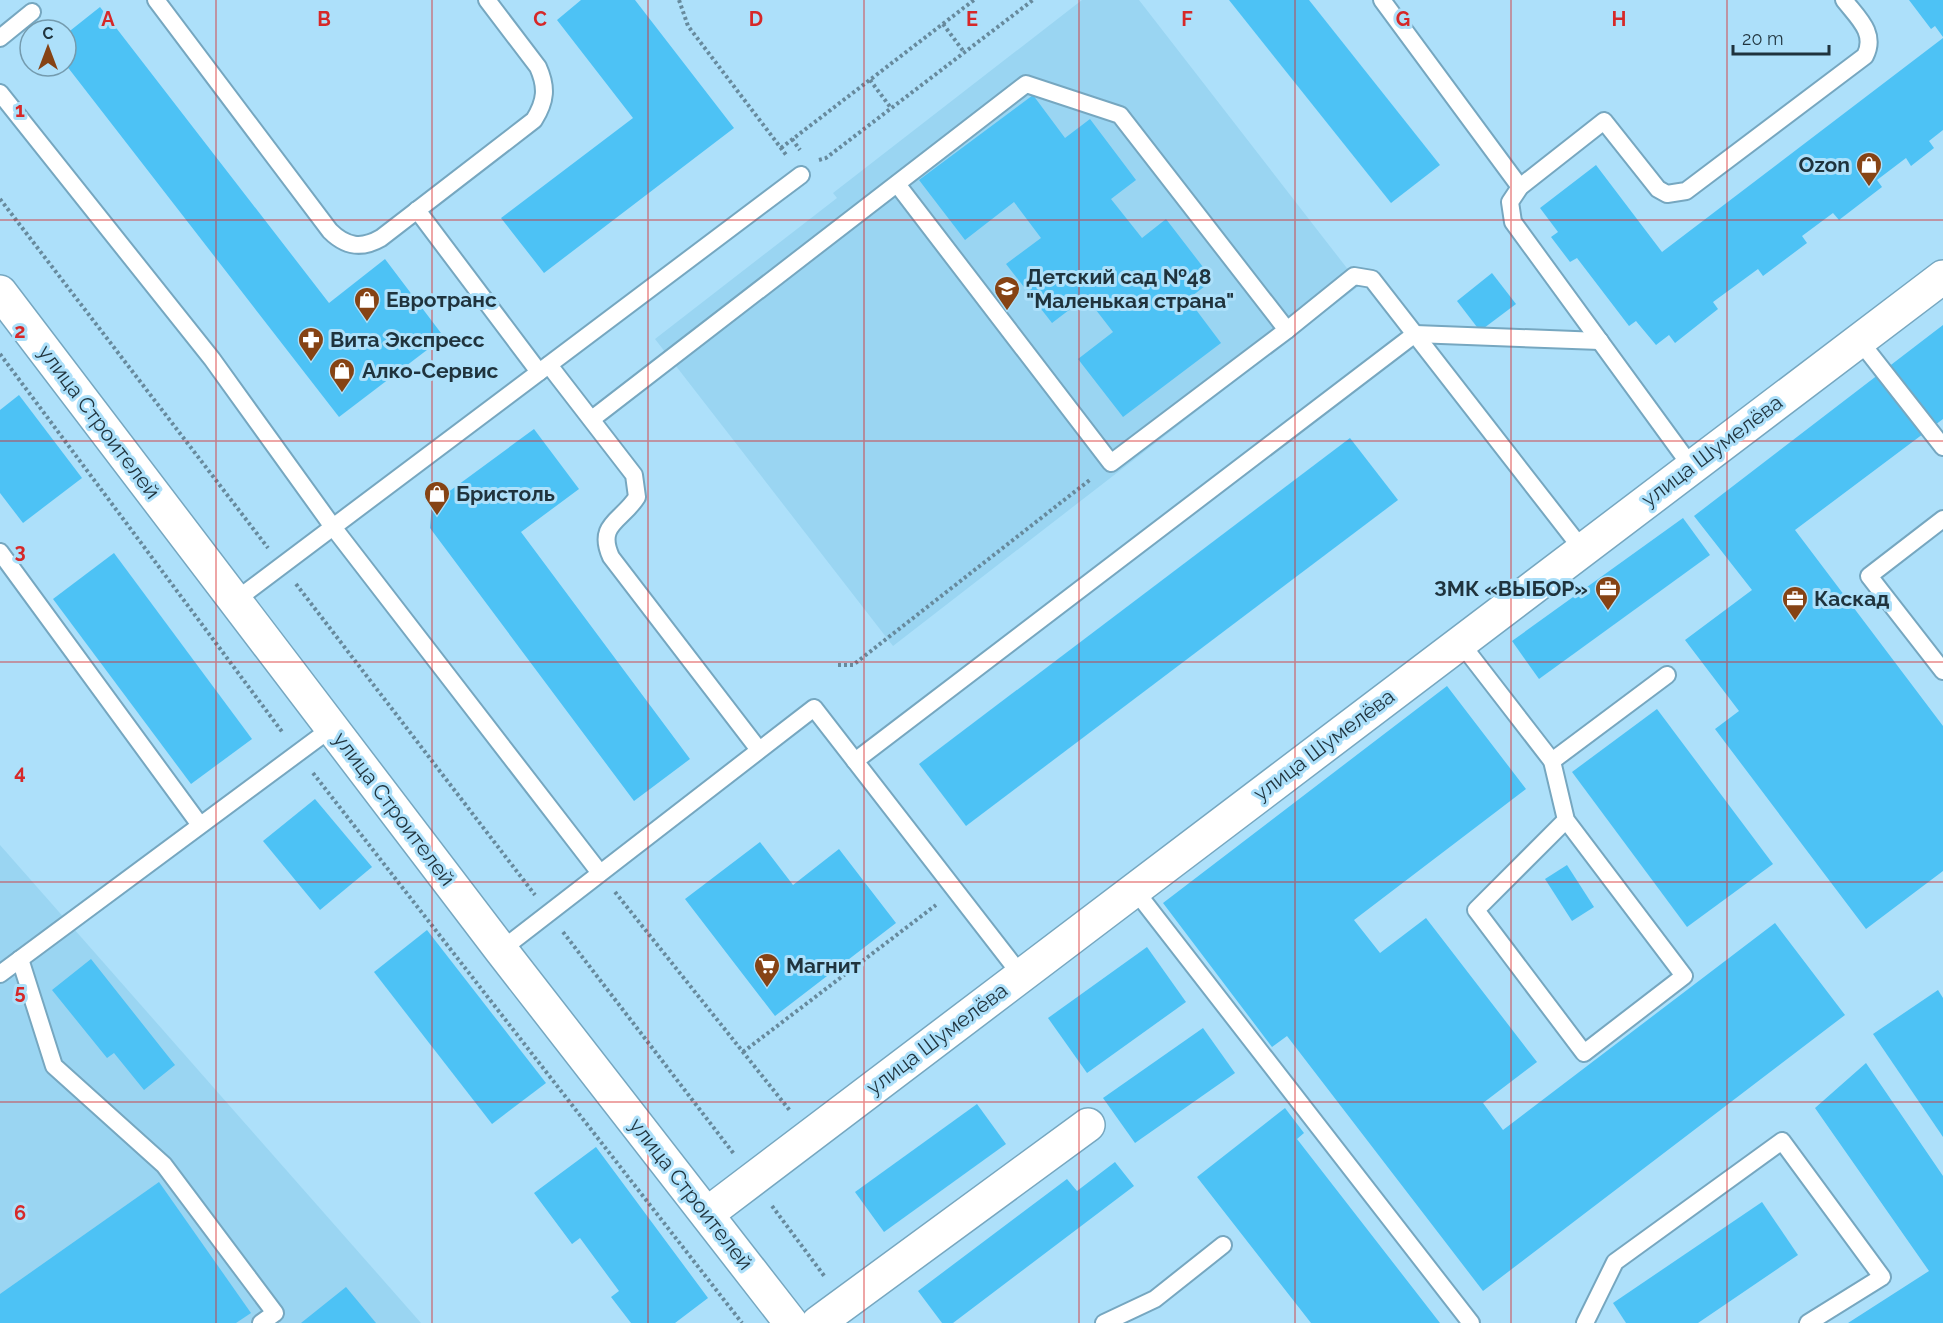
<svg xmlns="http://www.w3.org/2000/svg" width="1943" height="1323" font-family="Raleway,sans-serif">
	<style>
		.built { fill: #9ad5f2 }
		.building { fill: #4dc2f5 }
		.lines { fill: none; stroke-linecap: round; stroke-linejoin: round }
		.service-casing { stroke: #76a7c0; stroke-width: 20 }
		.minor-casing { stroke: #76a7c0; stroke-width: 36 }
		.primary-casing { stroke: #76a7c0; stroke-width: 36 }
		.path { stroke: #678a9d; stroke-width: 4; stroke-dasharray: 3 3; stroke-linecap: butt }
		.service { stroke: #fff; stroke-width: 16 }
		.minor { stroke: #fff; stroke-width: 33 }
		.primary { stroke: #fff; stroke-width: 33 }
		.grid { fill: none; stroke: #d62828; stroke-width: 1.5; stroke-opacity: 0.55 }
		.labels { text-anchor: middle; stroke-width: 6; stroke-linejoin: round; paint-order: stroke }
		.poi-label { font-size: 21px; font-weight: bold; fill: #1f333d; stroke: #ade0fa; text-anchor: start }
		.street-label { font-size: 21px; fill: #1f333d; stroke: #ade0fa }
		.grid-label { font-size: 20px; text-anchor: middle; font-weight: bold; fill: #d62828; stroke: #ade0fa; stroke-width: 6; stroke-linejoin: round; paint-order: stroke }
	</style>
	<rect width="100%" height="100%" fill="#ade0fa"/>
	<g class="built">
		<path d="M1082,0H1139L1360,285L893,646L655,339L837,198L833,193Z"/>
		<path d="M0,845L421,1323H0Z"/>
	</g>
	<g class="building">
		<path d="M581,0H635L734,128L544,273L501,218L633,118L557,20Z"/>
		<path d="M1229,0H1309L1440,165L1391,203Z"/>
		<path d="M1909,0H1943V37L1935,26L1931,29Z"/>
		<path d="M100,7L329,303L385,259L444,337L339,417L66,65V34Z"/>
		<path d="M1943,38V130L1929,141L1934,148L1911,166L1906,158L1877,180L1882,187L1839,220L1833,213L1802,236L1807,243L1763,276L1758,269L1713,302L1718,309L1675,343L1669,335L1656,345L1636,321L1629,326L1577,258L1570,262L1551,237L1558,232L1540,208L1596,165L1662,252Z"/>
		<path d="M1033,95L1065,138L1090,119L1136,180L1111,199L1142,238L1166,219L1213,280L1188,299L1221,343L1123,417L1078,359L1113,332L1086,297L1052,323L1006,264L1041,238L1014,202L965,240L919,180Z"/>
		<path d="M1492,273L1516,304L1480,331L1457,301Z"/>
		<path d="M1943,325V419L1795,530L1943,726V871L1866,929L1715,729L1739,711L1685,640L1752,590L1694,516Z"/>
		<path d="M19,395L82,478L23,523L0,493V410Z"/>
		<path d="M534,429L579,489L521,532L690,759L634,801L430,528L432,504Z"/>
		<path d="M1350,438L1398,500L966,826L919,764Z"/>
		<path d="M1683,518L1710,555L1539,679L1512,641Z"/>
		<path d="M114,553L252,739L191,784L53,599Z"/>
		<path d="M1447,686L1526,789L1354,920L1380,953L1426,918L1537,1062L1483,1103L1503,1130L1775,923L1845,1015L1483,1291L1287,1036L1272,1047L1163,903Z"/>
		<path d="M1657,709L1773,864L1687,927L1572,772Z"/>
		<path d="M315,799L372,867L320,910L263,841Z"/>
		<path d="M760,842L793,885L839,849L896,923L775,1016L685,899Z"/>
		<path d="M1567,865L1594,907L1572,921L1545,879Z"/>
		<path d="M427,930L546,1083L492,1124L374,972Z"/>
		<path d="M1147,947L1186,1002L1087,1073L1048,1018Z"/>
		<path d="M91,959L175,1065L144,1090L114,1053L107,1058L52,990Z"/>
		<path d="M1938,990L1943,998V1137L1873,1034Z"/>
		<path d="M1203,1028L1235,1073L1135,1143L1103,1098Z"/>
		<path d="M1866,1063L1943,1176V1323H1848L1929,1271L1815,1108Z"/>
		<path d="M977,1104L1006,1144L884,1232L855,1192Z"/>
		<path d="M1285,1108L1304,1133L1297,1139L1440,1323H1311L1197,1177Z"/>
		<path d="M596,1147L708,1298L675,1323H631L611,1297L619,1291L580,1238L572,1244L534,1193Z"/>
		<path d="M1115,1162L1134,1186L953,1323H942L918,1291L1067,1179L1077,1191Z"/>
		<path d="M159,1182L251,1313L236,1323H0V1294Z"/>
		<path d="M1762,1202L1798,1255L1698,1323H1626L1613,1303Z"/>
		<path d="M346,1287L376,1323H301Z"/>
	</g>
	<g class="lines">
		<defs>
			<g id="service">
				<path d="M156,0L330,231C346,247 362,249 381,238L534,120C546,101 547,87 538,67L487,0"/>
				<path d="M1382,0L1520,187"/>
				<path d="M0,38L32,12"/>
				<path d="M0,93L212,359L333,527L600,873"/>
				<path d="M897,184L1111,463L1287,330"/>
				<path d="M417,210L539,372"/>
				<path d="M1859,340L1943,447"/>
				<path d="M549,365L634,475L637,497C622,521 596,524 611,557L759,750"/>
				<path d="M592,419L1026,84L1120,115L1287,330L1354,276L1372,279L1582,549"/>
				<path d="M1691,466L1513,222L1510,202L1520,187L1604,121L1658,189L1667,194L1686,191L1865,56C1877,33 1857,17 1844,0"/>
				<path d="M1943,519L1869,576L1943,671"/>
				<path d="M0,552L200,825"/>
				<path d="M236,600L801,175"/>
				<path d="M1460,642L1552,761L1566,820L1684,976L1584,1053L1476,910L1566,820"/>
				<path d="M855,761L1415,334L1600,341"/>
				<path d="M1552,761L1667,675"/>
				<path d="M1134,889L1471,1323"/>
				<path d="M501,950L814,708L1021,975"/>
				<path d="M20,959L54,1066L164,1165L275,1313L261,1323"/>
				<path d="M0,974L333,727"/>
				<path d="M1104,1323L1155,1299L1223,1245"/>
				<path d="M1585,1323L1615,1262L1782,1141L1882,1277L1808,1323"/>
			</g>
			<g id="minor">
				<path d="M707,1214L1943,277"/>
				<path d="M818,1323L1088,1125"/>
			</g>
			<path id="primary" d="M0,292L501,950L791,1323"/>
		</defs>
		<use href="#service" class="service-casing"/>
		<use href="#minor" class="minor-casing"/>
		<use href="#primary" class="primary-casing"/>
		<g class="path">
			<path d="M679,0L688,26L787,156"/>
			<path d="M943,24L964,52"/>
			<path d="M870,80L891,108"/>
			<path d="M792,139L800,150"/>
			<path d="M781,148L974,0"/>
			<path d="M819,160L826,158L1033,0"/>
			<path d="M0,199L268,548"/>
			<path d="M0,354L283,733"/>
			<path d="M296,584L535,895"/>
			<path d="M838,665H853L1091,479"/>
			<path d="M313,773L742,1323"/>
			<path d="M615,892L791,1112"/>
			<path d="M563,932L734,1154"/>
			<path d="M743,1052L936,905"/>
			<path d="M772,1206L825,1277"/>
		</g>
		<use href="#service" class="service"/>
		<use href="#minor" class="minor"/>
		<use href="#primary" class="primary"/>
	</g>
	<path class="grid" d="M216,0V1323M432,0V1323M648,0V1323M864,0V1323M1079,0V1323M1295,0V1323M1511,0V1323M1727,0V1323M0,220H1943M0,441H1943M0,662H1943M0,882H1943M0,1102H1943"/>
	<defs>
		<symbol id="shop-pin" viewBox="-11 -11 22 30"><path d="M0 17L-7.5 6A9.5 9.5 0 1 1 7.5 6Z" fill="#864314" stroke="#ade0fa"/><path d="M-5-2.5h2.3a2.7 3.5 0 0 1 5.4 0H5L5.5 6h-11ZM-1.5-2.5h3a1.5 2.3 0 0 0-3 0Z" fill="#fff"/></symbol>
		<symbol id="school-pin" viewBox="-11 -11 22 30"><path d="M0 17L-7.5 6A9.5 9.5 0 1 1 7.5 6Z" fill="#864314" stroke="#ade0fa"/><path d="M0-5L7-2L0 1L-7-2ZM-4 1L0 2.5L4 1V4Q0 6-4 4Z" fill="#fff"/></symbol>
		<symbol id="pharmacy-pin" viewBox="-11 -11 22 30"><path d="M0 17L-7.5 6A9.5 9.5 0 1 1 7.5 6Z" fill="#864314" stroke="#ade0fa"/><path d="M-2-6h4v4h4v4h-4v4h-4v-4h-4v-4h4Z" fill="#fff"/></symbol>
		<symbol id="office-pin" viewBox="-11 -11 22 30"><path d="M0 17L-7.5 6A9.5 9.5 0 1 1 7.5 6Z" fill="#864314" stroke="#ade0fa"/><path d="M-6-3h4V-5.5h4V-3h4V5H-6ZM-1-4.5V-3h2v-1.5ZM-6 0V1H6V0Z" fill="#fff"/></symbol>
		<symbol id="supermarket-pin" viewBox="-11 -11 22 30"><path d="M0 17L-7.5 6A9.5 9.5 0 1 1 7.5 6Z" fill="#864314" stroke="#ade0fa"/><path d="M-6-5.5h2.5l.6 2H6L4.5 2H-2.5L-4.4-4H-6ZM-1.5 3.2a1.3 1.3 0 1 0 .1 0ZM3 3.2a1.3 1.3 0 1 0 .1 0Z" fill="#fff"/></symbol>
	</defs>
	<g fill-rule="evenodd">
		<use href="#shop-pin" x="1854" y="150" width="30" height="40"/>
		<use href="#school-pin" x="992" y="274" width="30" height="40"/>
		<use href="#shop-pin" x="352" y="285" width="30" height="40"/>
		<use href="#pharmacy-pin" x="296" y="325" width="30" height="40"/>
		<use href="#shop-pin" x="327" y="356" width="30" height="40"/>
		<use href="#shop-pin" x="422" y="479" width="30" height="40"/>
		<use href="#office-pin" x="1593" y="574" width="30" height="40"/>
		<use href="#office-pin" x="1780" y="584" width="30" height="40"/>
		<use href="#supermarket-pin" x="752" y="951" width="30" height="40"/>
	</g>
	<g class="labels">
		<g class="poi-label">
			<text x="1850" y="172" text-anchor="end">Ozon</text>
			<text x="1026" y="284">Детский сад №48<tspan x="1026" dy="24">"Маленькая страна"</tspan></text>
			<text x="386" y="307">Евротранс</text>
			<text x="330" y="347">Вита Экспресс</text>
			<text x="362" y="378">Алко-Сервис</text>
			<text x="456" y="501">Бристоль</text>
			<text x="1588" y="596" text-anchor="end">ЗМК «ВЫБОР»</text>
			<text x="1814" y="606">Каскад</text>
			<text x="786" y="973">Магнит</text>
		</g>
		<g class="street-label">
			<text transform="translate(99 422) rotate(53)" y="7">улица Строителей</text>
			<text transform="translate(1712 451) rotate(-37)" y="7">улица Шумелёва</text>
			<text transform="translate(1324 745) rotate(-37)" y="7">улица Шумелёва</text>
			<text transform="translate(394 809) rotate(53)" y="7">улица Строителей</text>
			<text transform="translate(937 1039) rotate(-37)" y="7">улица Шумелёва</text>
			<text transform="translate(691 1194) rotate(52)" y="7">улица Строителей</text>
		</g>
	</g>
	<g class="grid-label">
		<text x="108" y="26">A</text>
		<text x="324" y="26">B</text>
		<text x="540" y="26">C</text>
		<text x="756" y="26">D</text>
		<text x="972" y="26">E</text>
		<text x="1187" y="26">F</text>
		<text x="1403" y="26">G</text>
		<text x="1619" y="26">H</text>
		<text x="20" y="117">1</text>
		<text x="20" y="338">2</text>
		<text x="20" y="558">3</text>
		<text x="20" y="779">4</text>
		<text x="20" y="999">5</text>
		<text x="20" y="1220">6</text>
	</g>
	<g transform="translate(48 48)"><circle r="28" fill="#ade0fa" stroke="#749bae" stroke-width="1.5"/>
	<path d="M0-4.5L10 22L0 15L-10 22Z" fill="#864314"/>
	<text y="-9" font-size="16" font-weight="bold" text-anchor="middle" fill="#1f333d">С</text>
	</g>
	<path d="M1733 45v9h96v-9" fill="none" stroke="#1f333d" stroke-width="3"/>
	<text x="1742" y="45" font-size="18" fill="#1f333d" stroke="#ade0fa" stroke-width="4.5" paint-order="stroke">20 m</text>
</svg>
